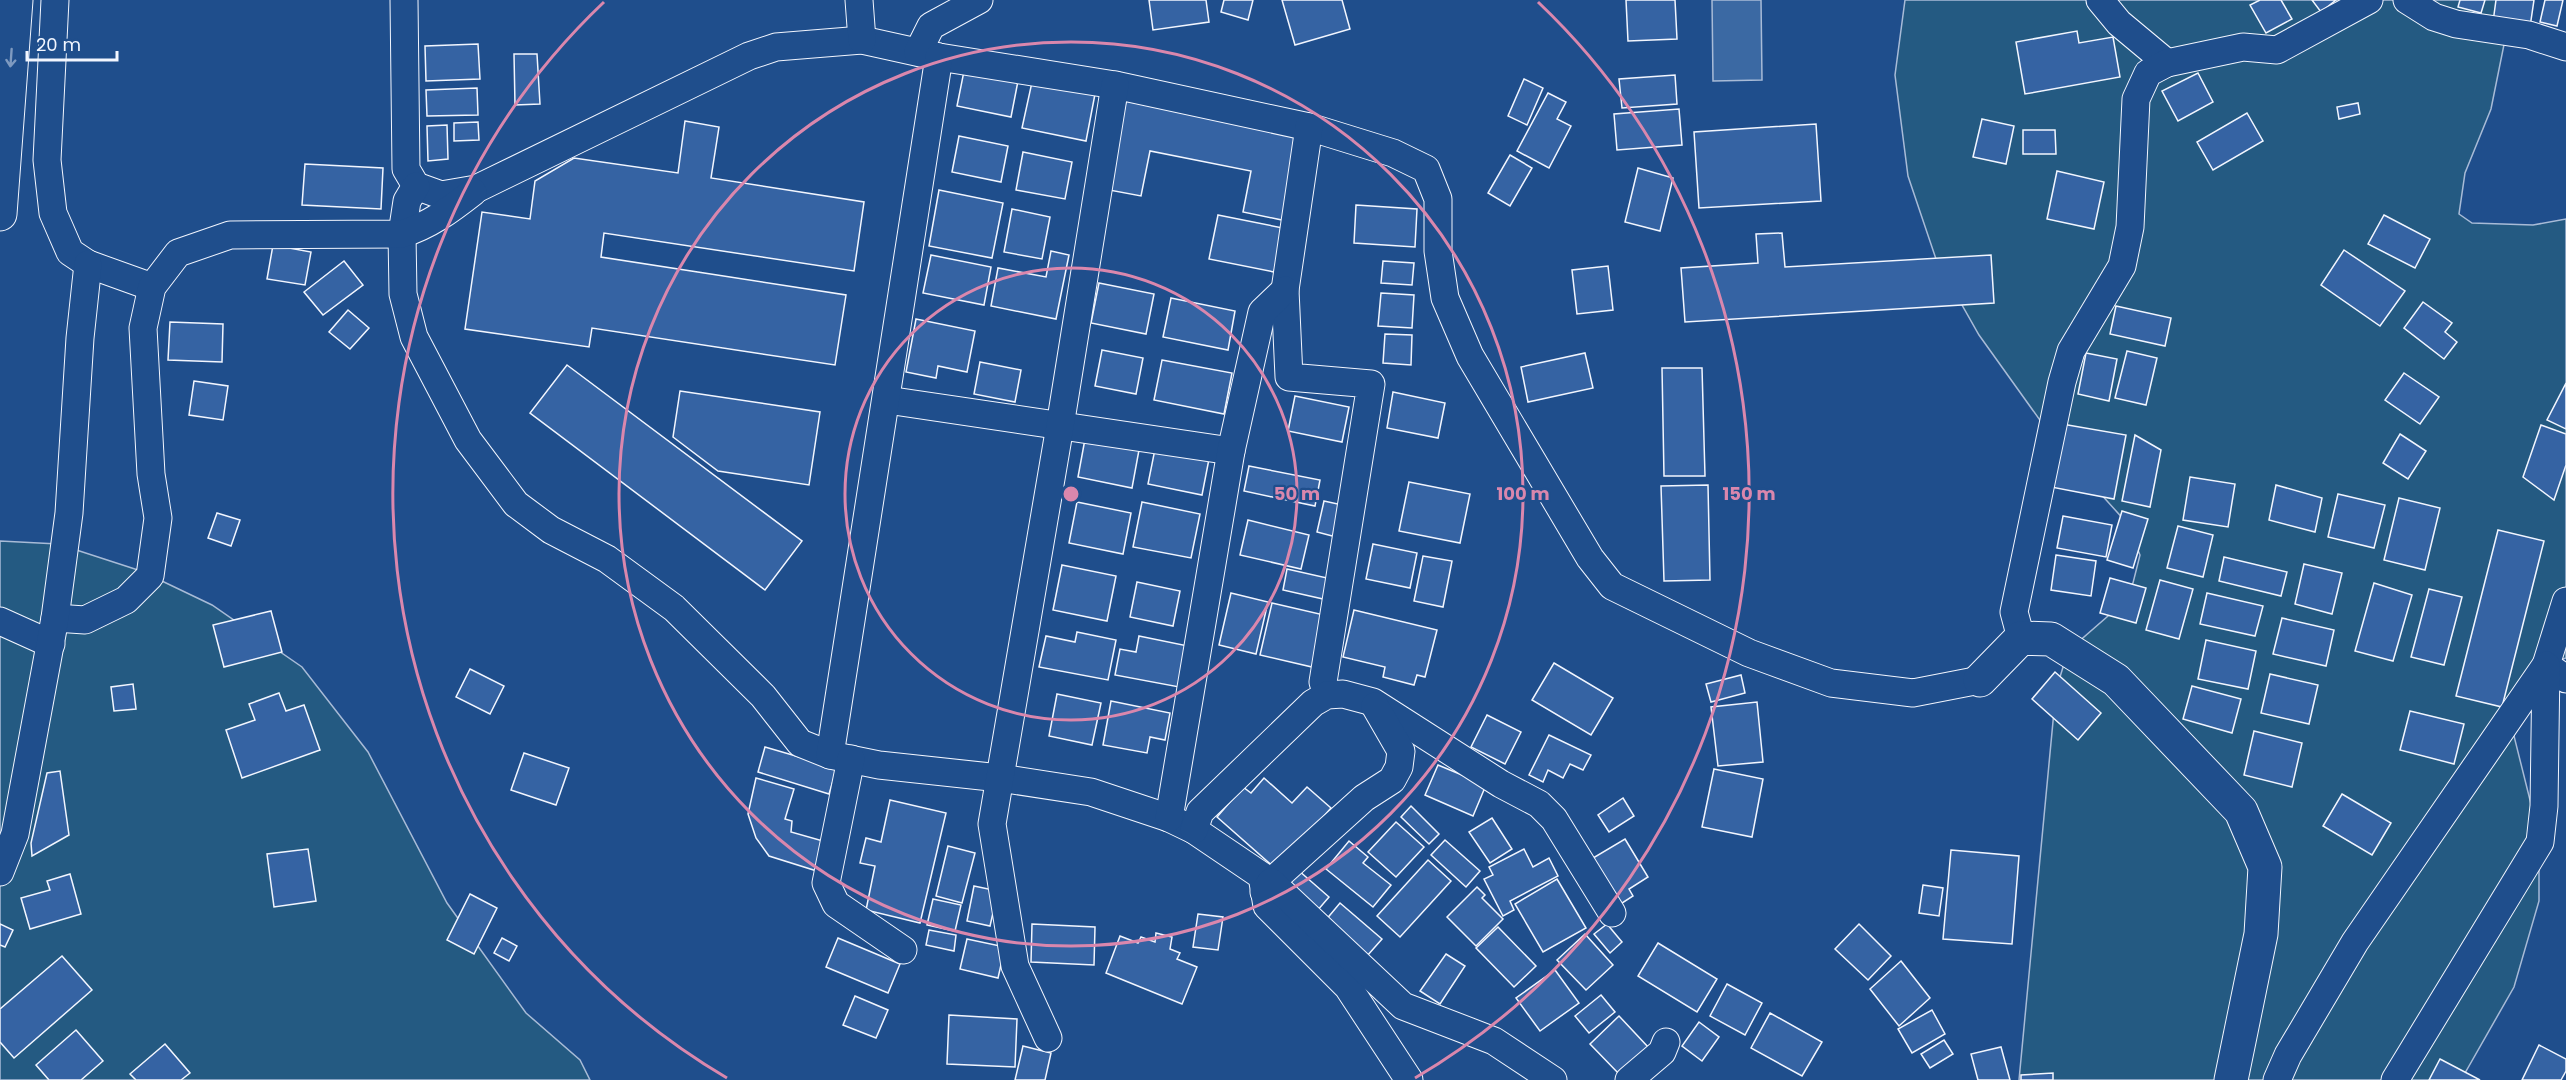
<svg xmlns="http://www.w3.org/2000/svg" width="2566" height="1080" font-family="Poppins,sans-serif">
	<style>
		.green { fill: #245a82; stroke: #a8bbd7; stroke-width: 1.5 }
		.water { fill: #3b69a3; stroke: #a8bbd7; stroke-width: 1.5 }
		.building { fill: #3563a3; stroke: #f2f6ff; stroke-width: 1.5 }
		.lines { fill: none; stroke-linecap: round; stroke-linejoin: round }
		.minor-casing { stroke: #f2f6ff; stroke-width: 29 }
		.tertiary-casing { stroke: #f2f6ff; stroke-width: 35 }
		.motorway-casing { stroke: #f2f6ff; stroke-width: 35 }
		.minor { stroke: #1f4e8c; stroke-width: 27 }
		.tertiary { stroke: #1f4e8c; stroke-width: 33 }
		.motorway { stroke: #1f4e8c; stroke-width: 33 }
		.oneway { stroke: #7e9ac0 }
		.ring { fill: none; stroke: #da87ad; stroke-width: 3 }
		.centre { fill: #da87ad; stroke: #1f4e8c; stroke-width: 3 }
		.ring-label { font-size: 18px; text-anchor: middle; font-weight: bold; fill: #da87ad; stroke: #1f4e8c; stroke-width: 4.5; stroke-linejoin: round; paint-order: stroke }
	</style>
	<rect width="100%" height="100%" fill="#1f4e8c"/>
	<g class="green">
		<path d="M1905,0H2513L2491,109L2465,173L2459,214L2472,223L2533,225L2566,219V658L2560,660L2509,716L2539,836V901L2514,987L2461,1080H2019L2056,690L2068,651L2108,616L2133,583L2140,555L2126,522L2062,451L1979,335L1936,259L1908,176L1895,75Z"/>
		<path d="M0,541L58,544L141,571L212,605L302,667L368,752L447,903L526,1013L580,1060L590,1080H0Z"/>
	</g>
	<path class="water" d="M1712,0H1761L1762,80L1713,81Z"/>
	<g class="building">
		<path d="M1149,0H1206L1209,22L1153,30Z"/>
		<path d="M1224,0H1253L1248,20L1221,12Z"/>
		<path d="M1282,0H1342L1350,29L1295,45Z"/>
		<path d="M1626,0H1675L1677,39L1628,41Z"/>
		<path d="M2260,0H2281L2292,19L2266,33L2250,5Z"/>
		<path d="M2312,0H2336L2321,12Z"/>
		<path d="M2460,0H2485L2481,13L2458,7Z"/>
		<path d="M2496,0H2534L2530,27L2493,22Z"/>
		<path d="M2545,0H2563L2557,26L2540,22Z"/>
		<path d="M2077,31L2079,43L2113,37L2120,77L2025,94L2016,42Z"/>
		<path d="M478,44L480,79L426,81L425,46Z"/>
		<path d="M514,54H537L540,104L515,105Z"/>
		<path d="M964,71L1018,81L1011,117L957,106Z"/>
		<path d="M2198,73L2213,102L2178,121L2162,91Z"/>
		<path d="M1675,75L1677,104L1622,108L1619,79Z"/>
		<path d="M1524,79L1543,88L1527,125L1508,116Z"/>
		<path d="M1032,82L1095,94L1086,141L1022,128Z"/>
		<path d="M477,88L478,115L427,116L426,90Z"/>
		<path d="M1548,93L1566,102L1557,119L1571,126L1549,168L1517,151Z"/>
		<path d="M1126,101L1299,135L1282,220L1243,212L1251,171L1150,151L1141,196L1109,190Z"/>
		<path d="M2358,103L2360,114L2339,119L2337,107Z"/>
		<path d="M1679,109L1682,145L1617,150L1614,114Z"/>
		<path d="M2247,113L2263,141L2213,170L2197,142Z"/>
		<path d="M1982,119L2014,126L2006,164L1973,157Z"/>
		<path d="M685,121L719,127L711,178L864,202L854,271L604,233L601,257L846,295L835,365L592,328L589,347L465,329L482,212L530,219L535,181L574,158L678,173Z"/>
		<path d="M478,122L479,140L454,141V123Z"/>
		<path d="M1816,124L1821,201L1699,208L1694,132Z"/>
		<path d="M447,125L448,159L428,161L427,126Z"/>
		<path d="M2023,130H2055L2056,154H2023Z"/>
		<path d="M959,136L1008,146L1001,182L952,172Z"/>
		<path d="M1023,152L1072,162L1065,199L1016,190Z"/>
		<path d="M1510,155L1532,168L1510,206L1488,193Z"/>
		<path d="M305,164L383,168L381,209L302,205Z"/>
		<path d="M1638,168L1673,178L1660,231L1625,222Z"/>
		<path d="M2057,171L2104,182L2094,229L2047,219Z"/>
		<path d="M939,190L1003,203L992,258L929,246Z"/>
		<path d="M1356,205L1417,209L1415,247L1354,243Z"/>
		<path d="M1012,209L1050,217L1042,259L1004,252Z"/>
		<path d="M1218,215L1283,228L1274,272L1209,259Z"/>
		<path d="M2384,215L2430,239L2415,268L2368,244Z"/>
		<path d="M1782,233L1785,267L1991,255L1994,303L1685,322L1681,268L1758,263L1756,234Z"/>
		<path d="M273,245L311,252L305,285L267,279Z"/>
		<path d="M2344,250L2405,291L2380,326L2321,285Z"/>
		<path d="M1051,251L1069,255L1056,319L991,306L998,268L1046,277Z"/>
		<path d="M931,255L991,267L984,305L923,293Z"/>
		<path d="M344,261L363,285L323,315L304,292Z"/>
		<path d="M1383,261L1414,263L1412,285L1381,283Z"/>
		<path d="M1608,266L1613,310L1577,314L1572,270Z"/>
		<path d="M1099,283L1154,294L1146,334L1091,323Z"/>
		<path d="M1381,293L1414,295L1412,328L1378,326Z"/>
		<path d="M1171,298L1235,311L1228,350L1163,337Z"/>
		<path d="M2423,302L2452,323L2445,332L2457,342L2444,359L2404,328Z"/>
		<path d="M2116,306L2171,318L2165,346L2110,334Z"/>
		<path d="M348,310L369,328L350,349L329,332Z"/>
		<path d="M916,319L975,331L967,372L938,366L936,378L906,372Z"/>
		<path d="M170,322L223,324L222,362L168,360Z"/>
		<path d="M1385,334L1412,335L1411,365L1383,363Z"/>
		<path d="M1102,350L1143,358L1136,394L1095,386Z"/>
		<path d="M2127,351L2157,358L2146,405L2115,398Z"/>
		<path d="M1585,353L1593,388L1528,402L1521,367Z"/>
		<path d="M2086,353L2117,359L2109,401L2078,394Z"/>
		<path d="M1162,360L1232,373L1224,414L1154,400Z"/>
		<path d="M980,362L1021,370L1015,402L974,394Z"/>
		<path d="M567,365L802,541L765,590L530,413Z"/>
		<path d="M1662,368H1702L1705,476H1664Z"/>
		<path d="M2404,373L2439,397L2420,424L2385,400Z"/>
		<path d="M194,381L228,386L223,420L189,415Z"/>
		<path d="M2566,383V429L2547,420Z"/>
		<path d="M680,391L820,412L809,485L718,471L673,437Z"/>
		<path d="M1393,392L1445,403L1438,438L1387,428Z"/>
		<path d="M1295,396L1349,407L1342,442L1288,431Z"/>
		<path d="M2062,424L2126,435L2114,499L2051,487Z"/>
		<path d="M2541,425L2566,434V465L2554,500L2523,477Z"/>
		<path d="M2400,434L2426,451L2408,479L2383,463Z"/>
		<path d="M2135,435L2161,450L2150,507L2122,501Z"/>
		<path d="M1085,439L1139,450L1132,488L1078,477Z"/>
		<path d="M1155,449L1209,459L1202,495L1148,484Z"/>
		<path d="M1249,466L1320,480L1315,506L1244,491Z"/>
		<path d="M2190,477L2235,484L2228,527L2183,520Z"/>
		<path d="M1409,482L1470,494L1460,543L1399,531Z"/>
		<path d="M1708,485L1710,580L1664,581L1661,486Z"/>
		<path d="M2276,485L2322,498L2315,532L2269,520Z"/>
		<path d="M2338,494L2385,505L2374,548L2328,537Z"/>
		<path d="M2399,498L2440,508L2425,570L2384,560Z"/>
		<path d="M1324,501L1347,506L1340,538L1317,532Z"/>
		<path d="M1077,502L1131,513L1123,554L1069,543Z"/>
		<path d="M1142,502L1200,514L1191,558L1133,547Z"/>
		<path d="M2122,511L2148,519L2133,568L2107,560Z"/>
		<path d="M217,513L240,520L231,546L208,538Z"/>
		<path d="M2063,516L2112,525L2106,557L2057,548Z"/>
		<path d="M1248,520L1309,535L1301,569L1240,555Z"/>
		<path d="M2178,526L2213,535L2203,577L2167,568Z"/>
		<path d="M2498,530L2544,541L2502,707L2456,696Z"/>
		<path d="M1373,544L1417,553L1410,588L1366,579Z"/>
		<path d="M2056,555L2096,561L2091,596L2051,590Z"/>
		<path d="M1423,556L1452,561L1443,607L1414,601Z"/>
		<path d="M2224,557L2287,572L2281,596L2219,581Z"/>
		<path d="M2304,564L2342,573L2332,614L2295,604Z"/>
		<path d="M1062,565L1116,576L1107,621L1053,610Z"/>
		<path d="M1287,569L1336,580L1332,601L1283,590Z"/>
		<path d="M2110,578L2146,588L2136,623L2100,613Z"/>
		<path d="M2160,580L2193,589L2179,639L2146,630Z"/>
		<path d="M1137,582L1180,591L1173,626L1130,617Z"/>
		<path d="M2374,583L2412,595L2393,661L2355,651Z"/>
		<path d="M2429,589L2462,597L2444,665L2411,657Z"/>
		<path d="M1231,593L1268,602L1256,654L1219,645Z"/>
		<path d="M2207,593L2263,606L2255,636L2200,624Z"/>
		<path d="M1272,603L1324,615L1312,667L1260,655Z"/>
		<path d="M1354,610L1437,630L1425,677L1417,675L1414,685L1383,677L1385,667L1343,657Z"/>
		<path d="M271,611L282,652L224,667L213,625Z"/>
		<path d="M2282,618L2334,630L2326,666L2273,654Z"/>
		<path d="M1077,632L1116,640L1108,680L1039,667L1046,636L1075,642Z"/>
		<path d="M1139,636L1188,646L1179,687L1115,675L1120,649L1136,652Z"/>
		<path d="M2206,640L2256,651L2248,689L2198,679Z"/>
		<path d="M1554,663L1613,698L1591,735L1532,700Z"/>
		<path d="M470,669L504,686L490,714L456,697Z"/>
		<path d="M2055,672L2101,713L2078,740L2032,699Z"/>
		<path d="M2270,674L2318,685L2309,724L2261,713Z"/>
		<path d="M1741,675L1745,693L1711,702L1706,684Z"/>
		<path d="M133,684L136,709L114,711L111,687Z"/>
		<path d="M2192,686L2241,699L2232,733L2183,719Z"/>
		<path d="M279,693L286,711L304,705L320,750L242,778L226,730L255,720L249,704Z"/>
		<path d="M1057,694L1101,703L1092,745L1049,736Z"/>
		<path d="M1111,701L1170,713L1165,740L1150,737L1147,753L1103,745Z"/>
		<path d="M1757,702L1763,762L1718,766L1711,707Z"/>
		<path d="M2410,711L2464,724L2454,764L2400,750Z"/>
		<path d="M1487,715L1521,732L1505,764L1471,747Z"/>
		<path d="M2254,731L2302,743L2292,787L2244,775Z"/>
		<path d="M1549,735L1591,755L1583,770L1570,764L1563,778L1548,770L1543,782L1529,775Z"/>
		<path d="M765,747L837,768L829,794L758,772Z"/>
		<path d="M524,753L569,768L556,805L511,790Z"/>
		<path d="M1438,765L1486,785L1473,816L1425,795Z"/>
		<path d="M1714,769L1763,779L1752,837L1702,827Z"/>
		<path d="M60,771L69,835L32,856L31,843L47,773Z"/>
		<path d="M756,778L794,789L785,819L792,821L791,832L830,843L820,872L769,856L756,838L748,814Z"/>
		<path d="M1264,778L1292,803L1307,787L1331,808L1277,870L1217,817L1243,787L1251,793Z"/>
		<path d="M2342,794L2391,823L2372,855L2323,826Z"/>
		<path d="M1623,798L1634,816L1609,832L1598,815Z"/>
		<path d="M890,800L946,813L920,923L866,910L875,866L860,863L866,838L881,842Z"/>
		<path d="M1411,806L1439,834L1429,844L1401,817Z"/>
		<path d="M1492,818L1512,849L1490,863L1469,832Z"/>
		<path d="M1396,822L1424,847L1396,877L1368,852Z"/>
		<path d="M1625,839L1648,877L1629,889L1633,896L1616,907L1588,861Z"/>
		<path d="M1445,840L1480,871L1466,887L1431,855Z"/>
		<path d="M1349,841L1368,857L1363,863L1391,885L1373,907L1326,869Z"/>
		<path d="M948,846L975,853L962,903L936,896Z"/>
		<path d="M308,849L316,901L274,907L267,854Z"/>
		<path d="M1524,849L1533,867L1549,858L1558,876L1510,901L1514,910L1503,916L1484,879L1493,875L1489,867Z"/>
		<path d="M1951,850L2019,856L2012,944L1943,939Z"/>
		<path d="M1428,860L1451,881L1400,937L1377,916Z"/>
		<path d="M1298,870L1329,897L1317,911L1287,883Z"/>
		<path d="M70,874L81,914L30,929L21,898L50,890L47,881Z"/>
		<path d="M1557,879L1586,928L1543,952L1515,904Z"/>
		<path d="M1923,885L1943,888L1939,916L1919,913Z"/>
		<path d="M974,886L998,891L990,926L967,921Z"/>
		<path d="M1477,887L1485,895L1482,898L1503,919L1476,946L1447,917Z"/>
		<path d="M470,894L497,908L474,954L447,940Z"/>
		<path d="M933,899L961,905L955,931L927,925Z"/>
		<path d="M1340,903L1382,939L1367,956L1325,921Z"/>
		<path d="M1198,914L1223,917L1218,950L1193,947Z"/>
		<path d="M0,924L13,930L5,947L0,945Z"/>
		<path d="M1032,924L1095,927L1094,965L1031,962Z"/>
		<path d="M1607,924L1622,942L1610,953L1594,934Z"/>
		<path d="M1859,924L1891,956L1868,980L1835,949Z"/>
		<path d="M1498,927L1536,966L1514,987L1476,948Z"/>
		<path d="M929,930L956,935L954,951L926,945Z"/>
		<path d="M1156,933L1172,937L1170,949L1180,953L1177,959L1197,967L1182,1004L1106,973L1120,936L1138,943L1141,937L1155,942Z"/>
		<path d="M1585,934L1613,965L1586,990L1557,960Z"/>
		<path d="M502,938L517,946L509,961L494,953Z"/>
		<path d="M838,938L900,964L888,993L826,967Z"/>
		<path d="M967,939L1005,947L998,978L960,969Z"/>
		<path d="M1658,943L1717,979L1697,1012L1638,976Z"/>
		<path d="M1446,954L1465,966L1440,1004L1420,991Z"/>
		<path d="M62,956L92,990L14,1058L0,1042V1009Z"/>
		<path d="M1901,961L1930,998L1899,1026L1870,989Z"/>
		<path d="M1555,970L1579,1003L1540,1031L1516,998Z"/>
		<path d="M1727,984L1762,1003L1745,1035L1710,1016Z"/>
		<path d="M1601,995L1615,1012L1589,1033L1575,1016Z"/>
		<path d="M855,996L888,1010L876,1038L843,1025Z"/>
		<path d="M1932,1010L1945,1034L1912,1053L1898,1029Z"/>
		<path d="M1770,1013L1822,1042L1802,1076L1751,1048Z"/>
		<path d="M949,1015L1017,1019L1015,1067L947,1064Z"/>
		<path d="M1619,1016L1649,1048L1620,1075L1590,1044Z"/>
		<path d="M1699,1022L1719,1037L1702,1061L1682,1046Z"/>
		<path d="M76,1030L103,1061L81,1080H49L36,1065Z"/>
		<path d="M1944,1040L1953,1054L1930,1068L1921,1054Z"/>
		<path d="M165,1044L190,1073L181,1080H136L130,1074Z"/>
		<path d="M2539,1045L2566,1059V1071L2561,1080H2522Z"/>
		<path d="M1023,1046L1051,1053L1045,1080H1015Z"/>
		<path d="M2001,1047L2010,1080H1978L1971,1054Z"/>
		<path d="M2440,1059L2480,1080H2429Z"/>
		<path d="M2053,1073V1080H2021V1075Z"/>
	</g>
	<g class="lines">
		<defs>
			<g id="minor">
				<path d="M55,0L47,160L53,213L70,252L88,264L152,287"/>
				<path d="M404,0L406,169L416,186L441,195L476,189L749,56L776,47L862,40L939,57L1115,85L1309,127L1393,153L1426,169L1438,199V251L1445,298L1470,356L1590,558L1612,586L1749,653L1831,683L1913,693L1980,680"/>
				<path d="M859,0L862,40"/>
				<path d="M2100,0L2119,23L2167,63"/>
				<path d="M2407,0L2434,17L2456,24L2529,35L2566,47"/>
				<path d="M918,52L931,26L979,0"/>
				<path d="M1309,127L1285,290L1289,377L1371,384L1323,682L1327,695"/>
				<path d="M416,186L407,201L402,234L403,294L414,337L468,440L516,504L551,530L607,559L674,608L763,696L800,743L830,755L879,765L1000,778L1091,792L1169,818L1194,830L1262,876L1267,906L1348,987L1409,1080"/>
				<path d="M887,400L1231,451"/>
				<path d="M2566,601L2546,665L2566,679"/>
				<path d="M55,618L85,620L126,600L150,576L158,518L151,474L143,328L152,287L178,253L230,235L402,234C430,225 450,210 473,192"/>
				<path d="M0,621L51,644"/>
				<path d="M2021,638L2014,612L2062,382L2071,351L2122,266L2130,227L2136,99L2148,73L2167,63L2243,47L2277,50L2369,0"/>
				<path d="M830,755L939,57"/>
				<path d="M851,759L826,883L836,904L903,950"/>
				<path d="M1169,818L1231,451L1262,312L1285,290"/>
				<path d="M1194,830L1200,812L1313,703L1327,695L1343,694L1373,702L1501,784L1539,804L1554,819L1612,913"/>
				<path d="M0,872L15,834L55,618L69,513L80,338L88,264"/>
				<path d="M1271,882L1364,798L1392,780L1399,767L1401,751L1375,706"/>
				<path d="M1264,892L1271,882L1403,1006L1494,1041L1553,1080"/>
				<path d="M1048,1038L1015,966L992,824L1060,426L1115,85"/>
				<path d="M1629,1080L1662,1052L1666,1042"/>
				<path d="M2277,1080L2288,1055L2355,942L2546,665L2544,806L2540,842L2395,1080"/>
			</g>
			<path id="tertiary" d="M1980,680L2021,638L2051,639L2116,680L2241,811L2265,867L2261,934L2231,1080"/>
			<path id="motorway" d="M0,214L16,0"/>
		</defs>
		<use href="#minor" class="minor-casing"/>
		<use href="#tertiary" class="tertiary-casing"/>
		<use href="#motorway" class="motorway-casing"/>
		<use href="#minor" class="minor"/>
		<use href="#tertiary" class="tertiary"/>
		<use href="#motorway" class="motorway"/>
	</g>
	<defs><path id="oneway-shaft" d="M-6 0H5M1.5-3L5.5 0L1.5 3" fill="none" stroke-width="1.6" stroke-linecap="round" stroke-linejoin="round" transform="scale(1.5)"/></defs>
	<use class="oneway" href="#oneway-shaft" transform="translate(11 58) rotate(94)"/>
	<g class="ring">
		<circle cx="1071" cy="494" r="226"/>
		<circle cx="1071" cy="494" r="452"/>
		<path d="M727 1078A678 678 0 0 1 604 2M1538 2A678 678 0 0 1 1415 1078"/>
	</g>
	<circle cx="1071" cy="494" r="9" class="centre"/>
	<g class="ring-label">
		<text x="1297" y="500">50 m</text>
		<text x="1523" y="500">100 m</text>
		<text x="1749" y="500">150 m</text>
	</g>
	<path d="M27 51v9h90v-9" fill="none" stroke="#f2f6ff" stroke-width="3"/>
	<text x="36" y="51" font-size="18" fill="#f2f6ff" stroke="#1f4e8c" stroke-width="4.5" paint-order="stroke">20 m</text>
</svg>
